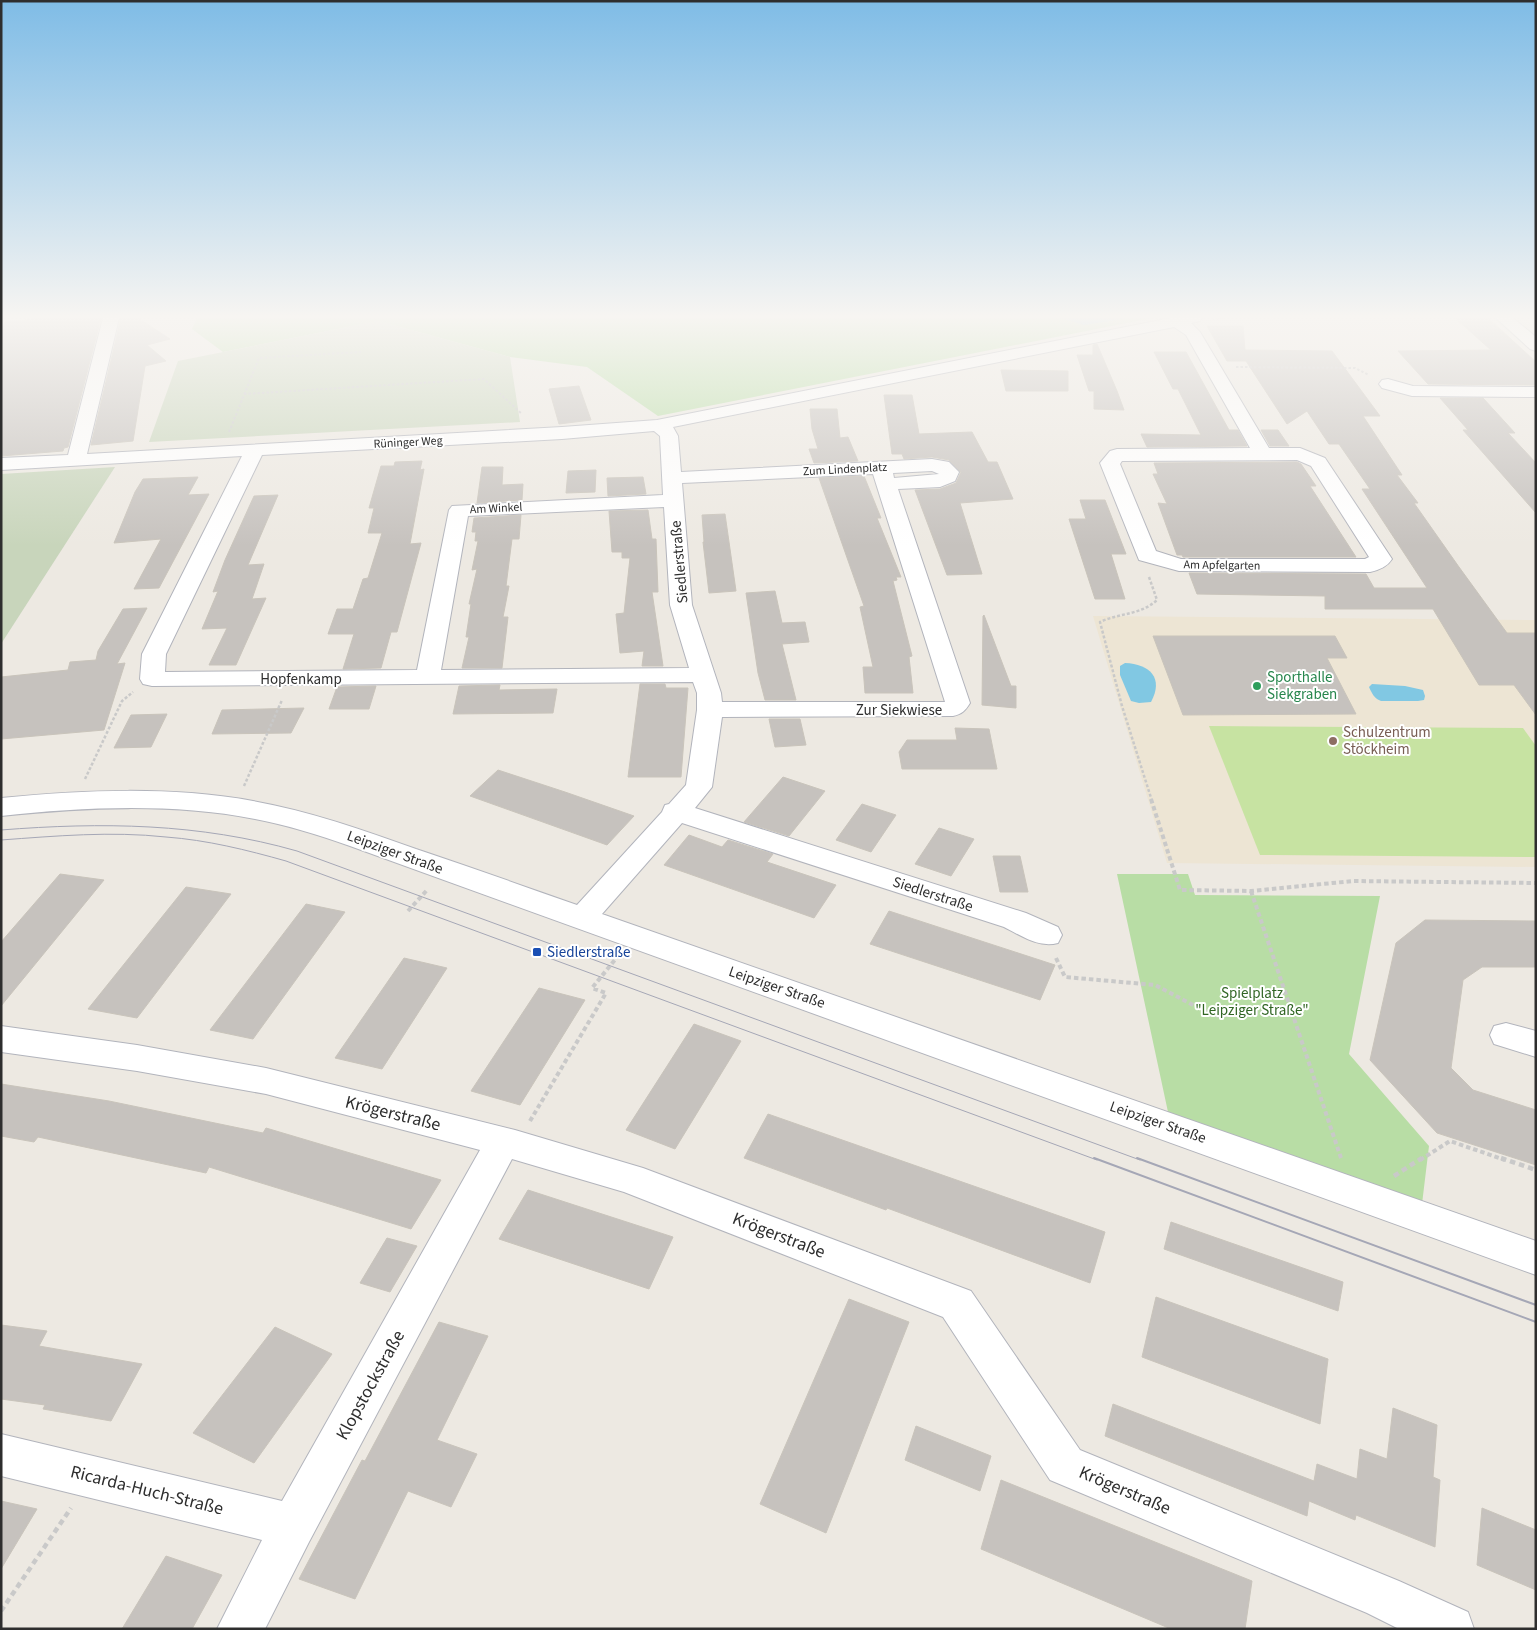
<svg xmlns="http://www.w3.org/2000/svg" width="1537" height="1630" font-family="'Source Sans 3',sans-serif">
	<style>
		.education { fill: #ede5d4 }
		.green { fill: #b8dda5 }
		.cemetery { fill: #c8d5bb }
		.pitch { fill: #c7e3a2 }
		.water { fill: #81c8e3 }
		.building { fill: #c6c2be; stroke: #c9c4bb }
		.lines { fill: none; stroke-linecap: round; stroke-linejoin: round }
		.minor-casing { stroke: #b2b4bc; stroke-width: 2 }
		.path-far3 { stroke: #c9c9c9; stroke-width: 2; stroke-dasharray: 2.5 2; stroke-linecap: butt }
		.path-far2 { stroke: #c9c9c9; stroke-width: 2.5; stroke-dasharray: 3 2; stroke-linecap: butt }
		.path-far1 { stroke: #c9c9c9; stroke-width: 4; stroke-dasharray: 4.5 3; stroke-linecap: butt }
		.path { stroke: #c9c9c9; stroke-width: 4.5; stroke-dasharray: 5.5 4; stroke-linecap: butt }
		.minor { fill: #fff; fill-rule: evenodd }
		.tram-far1 { stroke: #a5a7b6; stroke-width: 1 }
		.tram { stroke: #a5a7b6; stroke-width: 2 }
		.leisure-dot { fill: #2e9e5b; stroke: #fff; stroke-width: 2 }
		.education-dot { fill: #8d6e63; stroke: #fff; stroke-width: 2 }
		.transit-dot { fill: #1a4fb4; stroke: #fff; stroke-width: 2 }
		.labels { text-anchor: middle; stroke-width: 4; stroke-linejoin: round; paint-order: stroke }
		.far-street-label { font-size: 12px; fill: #2e2e2e; stroke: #fff }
		.street-label { font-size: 15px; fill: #2e2e2e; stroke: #fff }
		.leisure-label { font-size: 15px; fill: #27864d; stroke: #fff; text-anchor: start }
		.education-label { font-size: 15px; fill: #785e54; stroke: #fff; text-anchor: start }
		.transit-label { font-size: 15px; fill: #164399; stroke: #fff; text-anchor: start }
		.park-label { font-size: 15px; fill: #306523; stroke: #fff }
		.near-street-label { font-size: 18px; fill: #2e2e2e; stroke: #fff }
	</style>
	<rect width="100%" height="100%" fill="#ede9e2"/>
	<path class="education" d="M1093,616L1536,620V867L1167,863Z"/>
	<g class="green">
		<path d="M197,318H1152L658,416L587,367L510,357L378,321L223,352L192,329Z"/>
		<path d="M1117,874H1188L1195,895L1380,896L1349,1054L1429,1146L1422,1204L1168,1112Z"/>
	</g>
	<g class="cemetery">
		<path d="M378,321L510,357L520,422L149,442L178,361Z"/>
		<path d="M115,467L1,644V474Z"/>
	</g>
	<path class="pitch" d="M1209,726L1523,728L1536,746V857L1260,855Z"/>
	<g class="water">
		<path d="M1061,318H1128L1084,325Z"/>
		<path d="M1125,663C1150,664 1164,678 1151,702L1139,703L1131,701L1120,675V666Z"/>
		<path d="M1372,684L1405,686L1423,690L1425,696L1424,700L1418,701H1381C1375,699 1372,694 1369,687Z"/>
	</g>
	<g class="building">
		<path d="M43,318H101L68,447L64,448L63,451L1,456V330L5,322Z"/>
		<path d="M121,318H138L170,339L147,345L166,361L145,366L133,441L91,445Z"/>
		<path d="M1455,318H1488L1536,362V385L1428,384L1398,351L1491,350Z"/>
		<path d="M1207,326H1243L1245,350L1332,351L1380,416H1363L1402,475H1397L1418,503H1414L1459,567L1507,633H1536V715L1514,685H1479L1433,609H1325V596L1197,594L1189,573L1366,574L1374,588H1427L1362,489H1370L1339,444H1329L1307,411L1287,424L1246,361H1227Z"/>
		<path d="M1097,344L1117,391L1124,410L1094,409V391H1089L1077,355H1093V345Z"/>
		<path d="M1154,352H1186L1229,430H1238L1247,446L1147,447L1141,434L1201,435L1178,389H1173Z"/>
		<path d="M1001,370L1068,371V391H1006Z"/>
		<path d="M579,386L591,420L559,424L549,389Z"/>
		<path d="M884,395H912L919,434L972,432L988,462H997L1013,499L960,503L982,574L947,575L915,490L940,489L956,483L961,472L949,460L932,457L904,459L902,454H892Z"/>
		<path d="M1440,398H1483L1515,433H1508L1536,463V513L1463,430H1468Z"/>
		<path d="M810,409H837L840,438L848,437L858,461L814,463L809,449H818L812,429Z"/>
		<path d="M1261,430H1278L1289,446H1270Z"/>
		<path d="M422,461L420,470L424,469L410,544L421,543L397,632H391L381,668L343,669L354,634H328L337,609H353L363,579L368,578L382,533H368L374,508H369L381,466H394L395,462Z"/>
		<path d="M1297,462L1301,464L1316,486H1310L1356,557H1183L1182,555H1177L1158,503L1167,504L1153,474H1158L1154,463Z"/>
		<path d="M482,467H503L502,485L523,484L522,500L477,503Z"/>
		<path d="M596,470L595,492L566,493L568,471Z"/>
		<path d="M864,476L881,518H877L901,577H896L897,580L893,581L912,656L909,657L913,693H865L863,667H873L860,607L864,606L819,478Z"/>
		<path d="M198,477L188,495L209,494L159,588L134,589L161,539L114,543L135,492L143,479Z"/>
		<path d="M643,477L646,494L608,496L607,478Z"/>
		<path d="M278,495L248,565L264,564L252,599L266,598L236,665H209L227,628L202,629L218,591L213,592L225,560L254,496Z"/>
		<path d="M1080,500H1105L1126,554H1111L1125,599H1095L1069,519H1086Z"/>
		<path d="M648,510L652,539H656L658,592H652L663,666H642L644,651L620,653L616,614L624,613L630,558H622V552H612L609,511Z"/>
		<path d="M725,514L736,591L709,593L703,542H704L702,515Z"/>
		<path d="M521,515L519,539H512L506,586H509L503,617H508L502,668H462L469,637H466L471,604H469L477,569L472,570L478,541H475L476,532H472L474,518Z"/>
		<path d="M775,591L782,623L805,622L809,642L782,644L796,700H765L758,673L746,593Z"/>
		<path d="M147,608L117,664L125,663L104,730L1,739V677L68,670L70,662L96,660L98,651L123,609Z"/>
		<path d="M984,615L1011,686H1016V708L982,705L983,616Z"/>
		<path d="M1153,636H1335L1347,658H1327L1356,714L1183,715Z"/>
		<path d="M640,684H665L666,688H688L681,777H628Z"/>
		<path d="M500,685L499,690L557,689L553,713L453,714L459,686Z"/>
		<path d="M376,686L369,709H329L337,687Z"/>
		<path d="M304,708L291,733L212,734L222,710Z"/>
		<path d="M167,714L151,747L114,748L131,715Z"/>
		<path d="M769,719H800L806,745L775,747Z"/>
		<path d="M955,728L989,729L997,769H902L899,752L907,740H957Z"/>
		<path d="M498,770L565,792L634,816L607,845L470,796Z"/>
		<path d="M783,777L825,791L789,836L744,822Z"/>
		<path d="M862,804L896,815L871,852L836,840Z"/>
		<path d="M939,828L974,839L951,876L915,864Z"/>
		<path d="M689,835L722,847L728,840L773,854L767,862L836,885L814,918L664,865Z"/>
		<path d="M993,856H1020L1028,892H1000Z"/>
		<path d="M60,874L104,880L1,1006V942Z"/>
		<path d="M186,887L231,894L137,1018L88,1009Z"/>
		<path d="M306,904L345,912L253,1039L210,1030Z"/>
		<path d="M889,911L1055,965L1040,1000L870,944Z"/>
		<path d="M1425,920L1536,921V967H1482L1463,980L1451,1068L1473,1090L1536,1110V1165L1437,1133L1370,1060L1396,943Z"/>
		<path d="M404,958L447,968L382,1069L335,1058Z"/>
		<path d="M539,988L585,1000L520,1105L471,1091Z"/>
		<path d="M694,1024L741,1041L675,1149L626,1130Z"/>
		<path d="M1,1084L109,1101L263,1133L266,1128L441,1180L411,1229L209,1167L206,1173L38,1137L34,1142L1,1136Z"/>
		<path d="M768,1114L1105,1232L1090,1283L887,1208L886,1210L744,1158Z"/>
		<path d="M528,1190L673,1237L649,1289L499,1239Z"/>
		<path d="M1171,1222L1343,1282L1338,1311L1164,1249Z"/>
		<path d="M387,1238L417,1246L390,1292L360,1283Z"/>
		<path d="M1156,1297L1328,1359L1320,1424L1142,1357Z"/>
		<path d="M849,1299L909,1322L826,1533L760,1504Z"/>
		<path d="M439,1322L488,1336L437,1440L477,1454L451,1507L408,1491L355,1599L299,1579L362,1460L365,1461Z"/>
		<path d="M1,1325L47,1331L39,1346L142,1364L111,1421L43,1409L45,1405L1,1399Z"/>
		<path d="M275,1327L332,1354L254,1463L193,1433Z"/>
		<path d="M1113,1404L1314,1481L1317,1464L1357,1479L1360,1449L1387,1459L1393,1408L1437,1425L1433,1477L1440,1480L1435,1547L1356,1515L1355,1520L1309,1501L1307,1516L1105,1436Z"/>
		<path d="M916,1426L991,1456L980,1491L905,1460Z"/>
		<path d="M1001,1480L1252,1581L1245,1629H1171L981,1549Z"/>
		<path d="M1,1501L37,1509L1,1569Z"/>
		<path d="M1482,1508L1536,1530V1590L1477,1565Z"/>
		<path d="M166,1556L222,1575L192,1629H122Z"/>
	</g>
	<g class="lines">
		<defs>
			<g id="minor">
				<path d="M103,318H119L87,454L562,427L657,420L1171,318H1202L1200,321L1191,323L1200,332L1269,448H1300L1325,458L1392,559C1387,567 1379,570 1370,572L1179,571L1139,560L1100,463L1110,451L1117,449L1250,448L1186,335L1174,327L673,427L678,436L681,472L932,459L949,462L959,472L955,481L940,487L898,489L970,703C965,711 962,714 953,716L722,717L712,787L695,808L1026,913L1058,927L1062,935L1058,943C1038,948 1022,936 1004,927L682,823L602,914L1536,1241V1275L350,846C319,835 287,825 255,819C172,803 85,807 1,816V798C85,790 170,786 253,801C309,811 363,830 416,849C470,867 523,886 577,905L662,812L665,805L669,804L686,785L697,710V693L693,682L152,686L143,684L140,679L142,654L242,456L1,470V458L68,455ZM654,431L660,436L663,495L452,506L449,510L417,670L165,672L166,654L262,455L562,439ZM1297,460L1311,466L1369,557L1365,559H1181L1156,551L1120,464L1122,461ZM932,471L939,474L894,478L893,473ZM873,474L945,702H722L721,693L692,605L682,483ZM664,507L670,605L689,668L441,670L468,516Z"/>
				<path d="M1496,318H1513L1536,337V351L1530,349Z"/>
				<path d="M1388,379L1413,386L1536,387V397L1412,396L1382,388L1379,384L1382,380Z"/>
				<path d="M1506,1023L1536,1031V1057L1494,1044L1490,1035L1494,1026Z"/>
				<path d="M1,1026L137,1045L266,1068L515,1130L643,1168L971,1291L1080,1450L1399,1581L1468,1612L1474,1629H1399L1367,1613L1050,1480L943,1317L624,1192L512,1159L309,1542L265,1629H217L262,1540L1,1476V1434L282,1501L480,1150L266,1094L137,1071L1,1052Z"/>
			</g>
		</defs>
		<use href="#minor" class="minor-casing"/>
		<g class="path-far3">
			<path d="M1213,320L1223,318"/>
			<path d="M1236,367L1355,368L1369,375"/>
			<path d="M244,394L484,379L522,414"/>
			<path d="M229,432L259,358L361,352"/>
		</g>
		<g class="path-far2">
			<path d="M1149,577L1157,600C1141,615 1119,613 1100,622L1122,706L1152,801"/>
			<path d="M85,779L122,701L133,692"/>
			<path d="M244,786L282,700"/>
		</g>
		<g class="path-far1">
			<path d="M1151,799L1180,890L1251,891L1353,881L1536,883"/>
			<path d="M1251,891L1341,1158"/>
			<path d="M408,911L428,889"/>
			<path d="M1056,958L1065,977L1155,985L1214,1016L1292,1010"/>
			<path d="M530,1121L606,993L592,988L618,956"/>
			<path d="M1420,1160L1450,1141L1505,1160"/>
		</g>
		<g class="path">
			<path d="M1501,1158L1536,1170"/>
			<path d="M1394,1176L1422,1158"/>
			<path d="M1,1611L71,1508"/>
		</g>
		<use href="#minor" class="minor"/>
		<g class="tram-far1">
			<path d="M1,830C102,822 199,823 297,851L1140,1160"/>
			<path d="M1,840C56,836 111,831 166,837C207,840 247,850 286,861L1097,1160"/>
		</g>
		<g class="tram">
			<path d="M1094,1158L1536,1322"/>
			<path d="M1137,1158L1536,1305"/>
		</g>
	</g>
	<linearGradient id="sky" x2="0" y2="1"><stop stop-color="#7fbce6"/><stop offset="0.58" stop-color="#f7f5f2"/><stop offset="1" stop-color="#f7f5f2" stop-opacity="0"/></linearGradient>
	<rect width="1537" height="546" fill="url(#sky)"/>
	<circle class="leisure-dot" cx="1257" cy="686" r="5"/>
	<circle class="education-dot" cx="1333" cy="741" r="5"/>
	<rect class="transit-dot" x="532" y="947" width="10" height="10" rx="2.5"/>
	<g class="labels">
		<g class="far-street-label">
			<text transform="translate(408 442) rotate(-3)" y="4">Rüninger Weg</text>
			<text transform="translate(845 469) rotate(-3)" y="4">Zum Lindenplatz</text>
			<text transform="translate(496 508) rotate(-3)" y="4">Am Winkel</text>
			<text transform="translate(1222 565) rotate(1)" y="4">Am Apfelgarten</text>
		</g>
		<g class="street-label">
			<text transform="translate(679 562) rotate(-95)" y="5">Siedlerstraße</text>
			<text x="301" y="684">Hopfenkamp</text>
			<text x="899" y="715">Zur Siekwiese</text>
			<text transform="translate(395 852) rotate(20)" y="5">Leipziger Straße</text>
			<text transform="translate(933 894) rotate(18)" y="5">Siedlerstraße</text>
			<text transform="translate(777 987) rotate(19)" y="5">Leipziger Straße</text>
			<text transform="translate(1158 1122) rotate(19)" y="5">Leipziger Straße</text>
		</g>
		<g class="leisure-label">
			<text x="1267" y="682">Sporthalle<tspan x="1267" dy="17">Siekgraben</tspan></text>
		</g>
		<g class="education-label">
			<text x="1343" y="737">Schulzentrum<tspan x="1343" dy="17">Stöckheim</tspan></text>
		</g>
		<g class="transit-label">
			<text x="547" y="957">Siedlerstraße</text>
		</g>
		<g class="park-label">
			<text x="1252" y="998">Spielplatz<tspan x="1252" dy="17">"Leipziger Straße"</tspan></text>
		</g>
		<g class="near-street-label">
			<text transform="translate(393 1113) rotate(14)" y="6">Krögerstraße</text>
			<text transform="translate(779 1235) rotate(21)" y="6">Krögerstraße</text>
			<text transform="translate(370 1385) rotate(-61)" y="6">Klopstockstraße</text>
			<text transform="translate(147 1490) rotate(14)" y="6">Ricarda-Huch-Straße</text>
			<text transform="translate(1125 1490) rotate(23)" y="6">Krögerstraße</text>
		</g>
	</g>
	<rect width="1537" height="1630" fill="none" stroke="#2e2e2e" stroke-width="5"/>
</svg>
